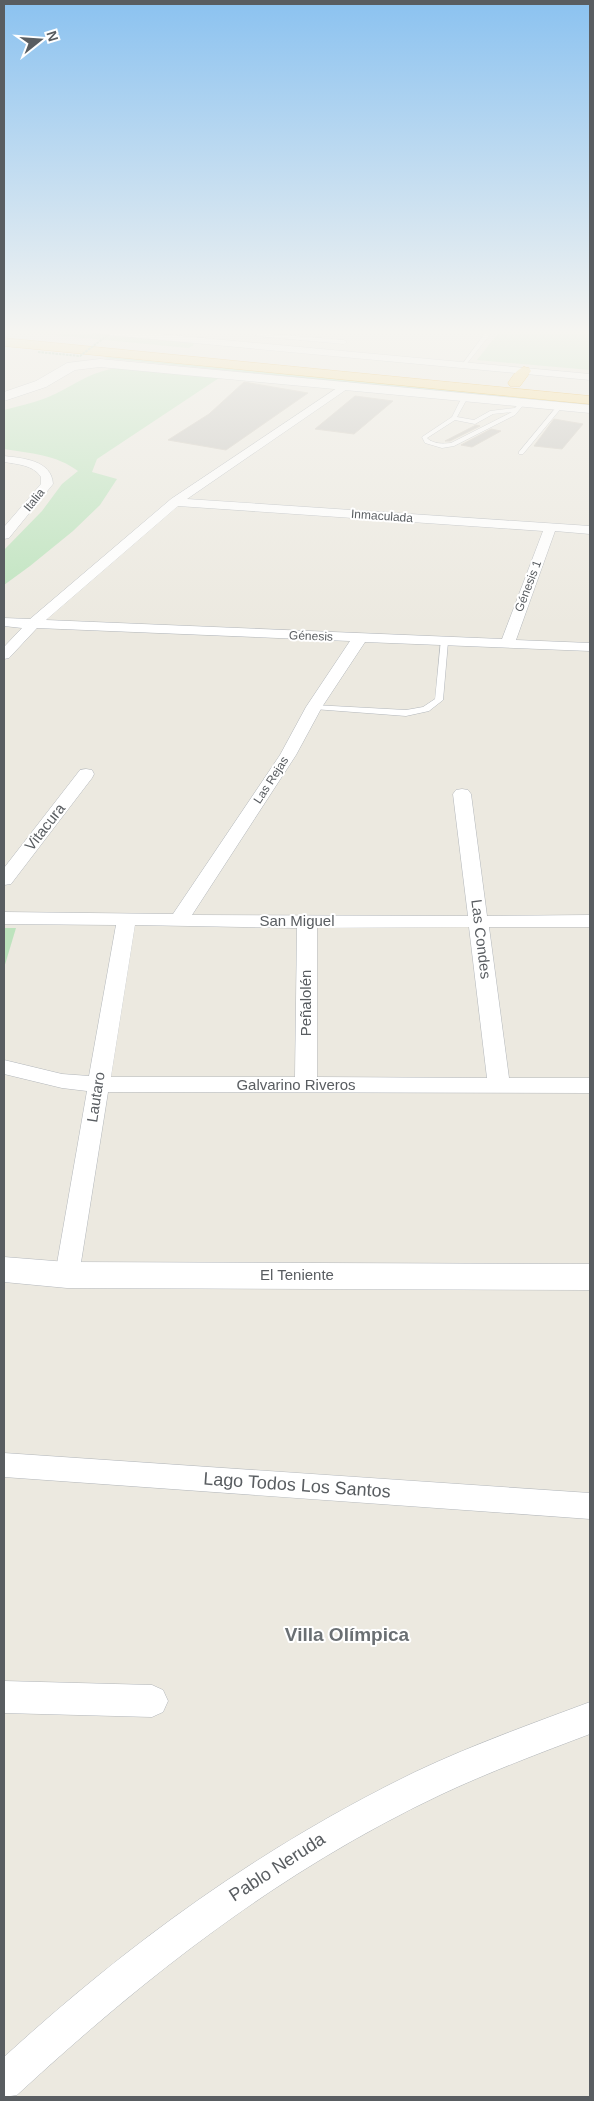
<svg xmlns="http://www.w3.org/2000/svg" width="594" height="2101" font-family="Helvetica,sans-serif">
	<style>
		.green { fill: #bde3bd }
		.building { fill: #c6c4be; stroke: #d0cabf }
		.lines { fill: none; stroke-linecap: round; stroke-linejoin: round }
		.lane-casing { stroke: #b3b7bb; stroke-width: 1 }
		.street-casing { stroke: #b3b7bb; stroke-width: 1 }
		.secondary-casing { stroke: #b4b8bd; stroke-width: 1 }
		.highway-casing { stroke: #e69c06; stroke-width: 1 }
		.lane { fill: #fff; fill-rule: evenodd }
		.street { fill: #fff; fill-rule: evenodd }
		.secondary { fill: #fff; fill-rule: evenodd }
		.highway { fill: #fadb89; fill-rule: evenodd }
		.path-bridge { stroke: #96c4a2; stroke-width: 2; stroke-dasharray: 2.5 1; stroke-linecap: butt }
		.labels { text-anchor: middle; stroke-width: 4; stroke-linejoin: round; paint-order: stroke }
		.far-street-label { font-size: 12px; fill: #595d61; stroke: #fff }
		.street-label { font-size: 15px; fill: #595d61; stroke: #fff }
		.near-street-label { font-size: 18px; fill: #595d61; stroke: #fff }
		.near-neighbourhood-label { font-size: 19px; font-weight: bold; fill: #6a6f73; stroke: #fff }
	</style>
	<rect width="100%" height="100%" fill="#ece9e0"/>
	<g class="green">
		<path d="M23,332H87L194,342L193,346L188,348Z"/>
		<path d="M499,332H590V370L477,360Z"/>
		<path d="M109,357L590,402V407L104,358Z"/>
		<path d="M119,368L219,378L97,459L92,472L117,479L100,505L73,531L30,566L4,585V550L42,511L62,484L78,471C57,455 30,453 4,449V410C18,406 33,403 46,398C71,388 91,370 119,368Z"/>
		<path d="M4,928H16L4,968Z"/>
	</g>
	<g class="building">
		<path d="M244,382L308,393L226,450L168,440L209,414Z"/>
		<path d="M355,396L393,401L354,434L315,429Z"/>
		<path d="M554,419L583,424L562,449L534,446Z"/>
		<path d="M476,425L480,426L450,441H445Z"/>
		<path d="M491,429L501,431L472,447L461,445Z"/>
	</g>
	<g class="lines">
		<defs>
			<g id="lane">
				<path d="M486,332H492L465,366H461Z"/>
				<path d="M258,333L344,340L347,342L344,344L256,336Z"/>
				<path d="M465,395L468,397L457,417L474,420L490,411L515,408L520,402L525,403L515,415L454,446L442,448L425,443L422,437L452,417L462,397ZM512,412L451,443C443,444 433,444 427,438L455,420L475,424L493,414Z"/>
				<path d="M558,405L563,406L523,454H519V452Z"/>
				<path d="M441,640L448,642L443,700L429,711L406,716L314,709L310,707L314,705L406,710L423,707L435,699Z"/>
			</g>
			<g id="street">
				<path d="M103,332H138L590,374V380L108,335Z"/>
				<path d="M346,382L350,383L351,385L350,387L187,499L590,526V534L555,531L516,640L590,643V651L365,642L322,707L296,755L192,915L468,916L453,794L456,790L462,789L468,790L471,794L487,916L590,915V927H489L509,1078H590V1093L108,1092L79,1275L76,1282L67,1285L58,1282L55,1275L87,1091L62,1088L4,1074V1060L62,1074L89,1076L116,925L4,924V912L173,914L280,755L306,707L350,641L37,628L9,658L4,659V647L22,628L4,626V618L30,619L171,499ZM178,506L543,531L502,639L46,620ZM135,925L297,928L295,1077H111ZM469,927L487,1078L317,1077V928Z"/>
				<path d="M4,456C22,458 52,460 53,484L9,538L4,539V527L41,484V477C34,465 16,464 4,462Z"/>
				<path d="M86,769L92,770L94,774L92,778L11,884L4,885V868L80,770Z"/>
				<path d="M4,1453L590,1493V1519L4,1477Z"/>
				<path d="M4,1681L152,1685L163,1690L168,1701L163,1712L152,1717L4,1713Z"/>
				<path d="M590,1702V1734C540,1753 489,1772 440,1795C280,1871 147,1975 17,2095L4,2097V2057C130,1942 261,1847 415,1772C472,1745 531,1724 590,1702Z"/>
			</g>
			<g id="secondary">
				<path d="M100,359L590,405V413L100,367L75,370L46,387L4,401V392L36,381L67,363Z"/>
				<path d="M4,1257L67,1262L590,1264V1290L67,1288L4,1282Z"/>
			</g>
			<g id="highway">
				<path d="M4,338L590,396V404L4,346Z"/>
				<path d="M524,367L529,368L531,371L520,386H510L508,383C512,377 517,369 524,367Z"/>
			</g>
		</defs>
		<use href="#lane" class="lane-casing"/>
		<use href="#street" class="street-casing"/>
		<use href="#secondary" class="secondary-casing"/>
		<use href="#highway" class="highway-casing"/>
		<use href="#lane" class="lane"/>
		<use href="#street" class="street"/>
		<use href="#secondary" class="secondary"/>
		<use href="#highway" class="highway"/>
		<path class="path-bridge" d="M38,352L80,356L108,335L93,334"/>
	</g>
	<linearGradient id="sky" x2="0" y2="1"><stop stop-color="#8bc2f0"/><stop offset="0.53" stop-color="#f6f5f1"/><stop offset="1" stop-color="#f6f5f1" stop-opacity="0"/></linearGradient>
	<rect width="594" height="626" fill="url(#sky)"/>
	<g class="labels">
		<g class="far-street-label">
			<text transform="translate(34 500) rotate(-51)" y="4">Italia</text>
			<text transform="translate(382 516) rotate(4)" y="4">Inmaculada</text>
			<text transform="translate(528 586) rotate(-69)" y="4">Génesis 1</text>
			<text transform="translate(311 636) rotate(2)" y="4">Génesis</text>
			<text transform="translate(271 780) rotate(-57)" y="4">Las Rejas</text>
		</g>
		<g class="street-label">
			<text transform="translate(45 827) rotate(-52)" y="5">Vitacura</text>
			<text x="297" y="926">San Miguel</text>
			<text transform="translate(481 939) rotate(83)" y="5">Las Condes</text>
			<text transform="translate(306 1003) rotate(-90)" y="5">Peñalolén</text>
			<text x="296" y="1090">Galvarino Riveros</text>
			<text transform="translate(96 1097) rotate(-81)" y="5">Lautaro</text>
			<text x="297" y="1280">El Teniente</text>
		</g>
		<g class="near-street-label">
			<text transform="translate(297 1485) rotate(4)" y="6">Lago Todos Los Santos</text>
			<text transform="translate(277 1867) rotate(-33)" y="6">Pablo Neruda</text>
		</g>
		<g class="near-neighbourhood-label">
			<text x="347" y="1641">Villa Olímpica</text>
		</g>
	</g>
	<rect width="594" height="2101" fill="none" stroke="#595d61" stroke-width="10"/>
	<g transform="translate(40 40) rotate(73)" stroke="#ffffff" stroke-width="4" paint-order="stroke">
	<path d="M0-4L9 19L0 12L-9 19Z" fill="#595d61"/>
	<text y="-8" font-size="14" font-weight="bold" text-anchor="middle" fill="#595d61">N</text>
	</g>
</svg>
